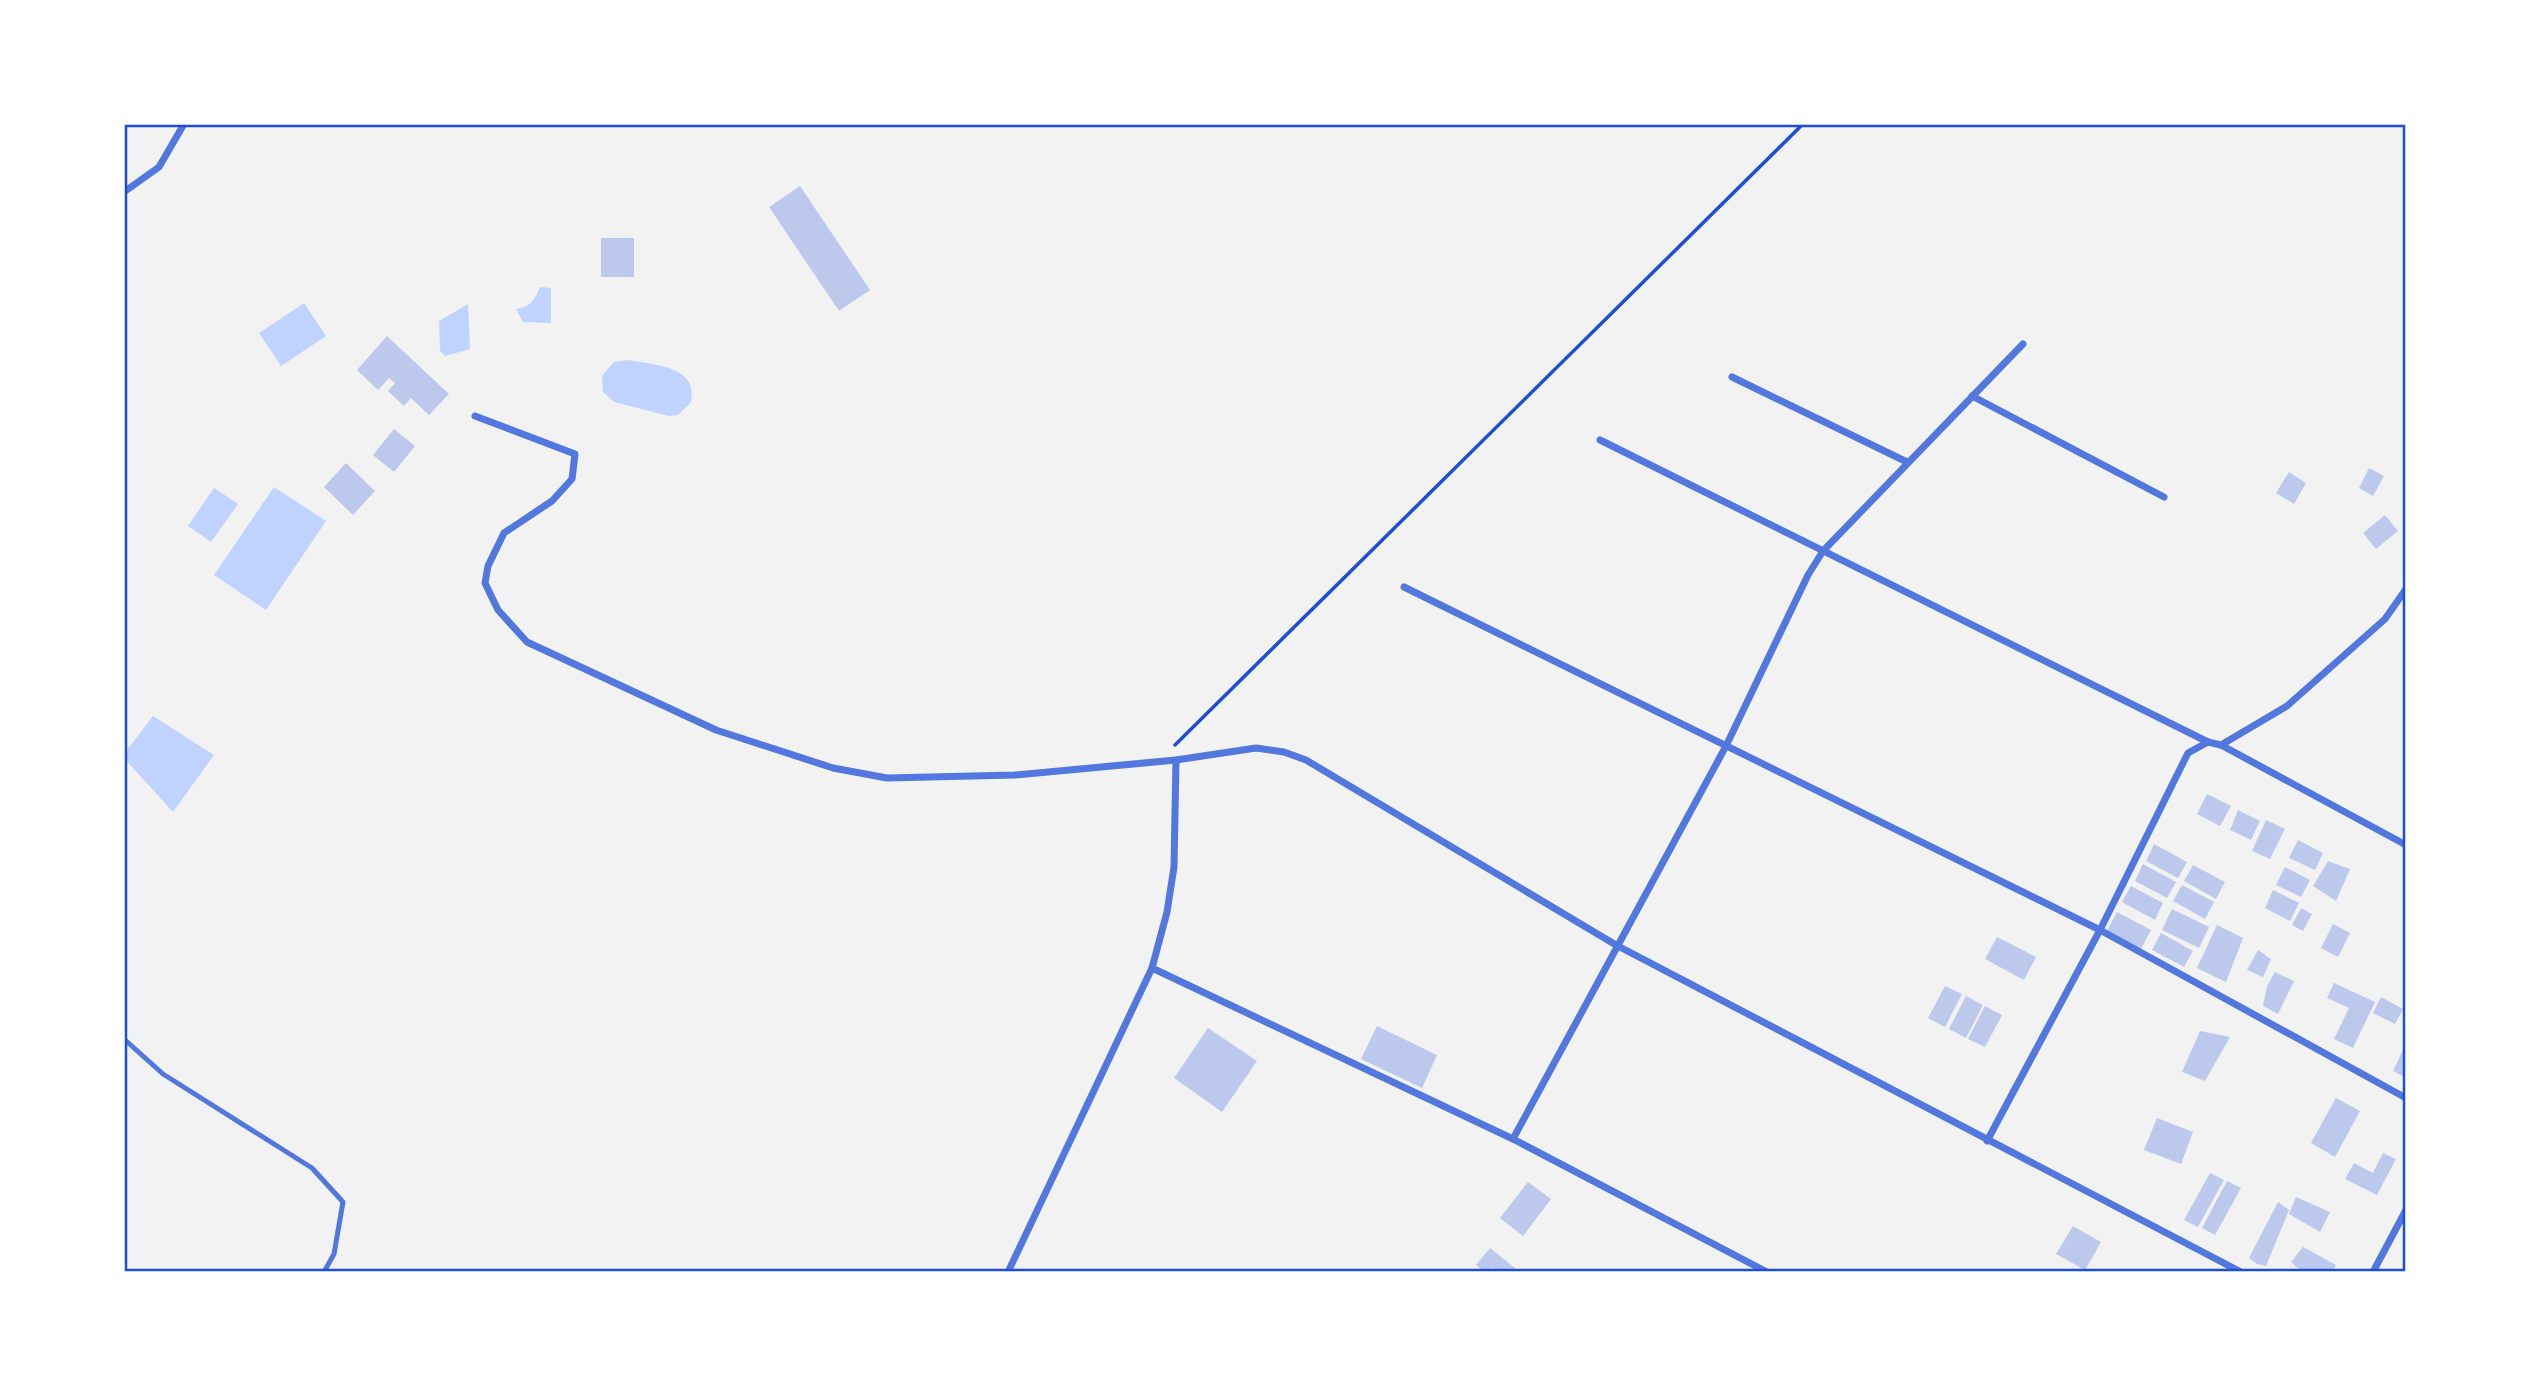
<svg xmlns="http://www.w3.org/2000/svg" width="2530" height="1396" font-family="'Asap Condensed',sans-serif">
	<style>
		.water { fill: #bfd3fe }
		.building { fill: #bdc9ec }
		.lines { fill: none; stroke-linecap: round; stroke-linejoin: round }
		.path { stroke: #1d4ed8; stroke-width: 3.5 }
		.service { stroke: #5277de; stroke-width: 5 }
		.minor { stroke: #5277de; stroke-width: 7 }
		.neatline { fill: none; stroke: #1d4ed8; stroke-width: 2.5 }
	</style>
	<rect width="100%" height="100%" fill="#f2f2f2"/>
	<g class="water">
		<path d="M540,287L551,288V323L523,322L516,309C531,307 535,299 540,287Z"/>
		<path d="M304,303L326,336L281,366L259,333Z"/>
		<path d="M468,304L470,349L445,356L440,351L439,321Z"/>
		<path d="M629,360C654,365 699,366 691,402L678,415L669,416L614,402L603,392L602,376L614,362Z"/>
		<path d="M274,487L326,521L266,610L214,575Z"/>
		<path d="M214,488L238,504L211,542L188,526Z"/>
		<path d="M153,716L214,755L173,812L124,758V754Z"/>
	</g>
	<g class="building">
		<path d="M800,186L870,290L839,311L769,207Z"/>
		<rect x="601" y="238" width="33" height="39"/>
		<path d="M387,336L449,394L429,415L411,398L404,406L388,391L395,383L389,378L378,390L357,370Z"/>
		<path d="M394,429L415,446L394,472L373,455Z"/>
		<path d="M346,463L375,491L353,515L324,487Z"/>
		<path d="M2369,468L2384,476L2373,496L2359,488Z"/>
		<path d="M2289,472L2306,483L2294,504L2276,493Z"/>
		<path d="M2385,515L2398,531L2376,549L2363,533Z"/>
		<path d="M2207,794L2231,806L2220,826L2197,814Z"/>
		<path d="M2238,810L2260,821L2251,840L2230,830Z"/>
		<path d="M2266,820L2285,829L2270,859L2252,851Z"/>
		<path d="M2298,840L2323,853L2315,870L2289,858Z"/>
		<path d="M2154,844L2187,862L2178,878L2146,861Z"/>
		<path d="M2328,861L2350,869L2336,901L2313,886Z"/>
		<path d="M2143,864L2176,882L2167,898L2135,881Z"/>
		<path d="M2193,865L2225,882L2216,899L2184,881Z"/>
		<path d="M2285,867L2310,880L2301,897L2276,885Z"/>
		<path d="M2182,885L2214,902L2205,919L2173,901Z"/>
		<path d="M2131,886L2163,903L2155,920L2122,902Z"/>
		<path d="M2273,890L2299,903L2290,921L2265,908Z"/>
		<path d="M2301,908L2312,914L2303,931L2292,925Z"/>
		<path d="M2172,909L2209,927L2199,948L2162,930Z"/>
		<path d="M2117,912L2151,930L2141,949L2107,931Z"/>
		<path d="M2333,924L2350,933L2338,957L2321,948Z"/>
		<path d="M2217,925L2243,938L2226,982L2197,968Z"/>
		<path d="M2161,933L2193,951L2184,967L2152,950Z"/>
		<path d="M1997,937L2036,957L2024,980L1985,959Z"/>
		<path d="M2258,950L2271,959L2263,977L2247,970Z"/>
		<path d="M2275,972L2294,981L2278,1014L2263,1006L2267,986Z"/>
		<path d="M2334,983L2375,1002L2353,1048L2334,1039L2349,1008L2327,998Z"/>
		<path d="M1945,986L1962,994L1945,1027L1928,1018Z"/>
		<path d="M1966,996L1983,1005L1966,1038L1949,1029Z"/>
		<path d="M2381,997L2403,1009L2395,1024L2373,1013Z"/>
		<path d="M1985,1006L2002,1015L1985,1047L1968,1039Z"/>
		<path d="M1377,1026L1437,1055L1422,1088L1361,1059Z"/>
		<path d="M1208,1028L1257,1061L1222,1112L1174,1078Z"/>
		<path d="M2200,1031L2230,1037L2205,1081L2182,1072Z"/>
		<path d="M2402,1052L2406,1054V1078L2393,1071Z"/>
		<path d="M2336,1098L2360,1111L2335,1157L2311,1143Z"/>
		<path d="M2157,1118L2193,1132L2181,1164L2144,1150Z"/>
		<path d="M2383,1153L2396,1159L2377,1195L2345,1179L2354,1163L2373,1173Z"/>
		<path d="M2210,1173L2224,1180L2198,1227L2184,1220Z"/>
		<path d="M2227,1181L2241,1188L2215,1235L2202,1228Z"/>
		<path d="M1528,1182L1551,1199L1523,1236L1500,1218Z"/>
		<path d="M2296,1197L2330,1212L2320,1232L2289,1214Z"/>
		<path d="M2278,1202L2289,1210L2266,1266L2257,1264L2249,1258Z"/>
		<path d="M2073,1226L2101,1242L2085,1270L2056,1254Z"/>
		<path d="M2303,1247L2336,1265L2333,1272H2302L2291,1262Z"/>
		<path d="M1490,1248L1516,1269L1513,1272H1498L1493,1268L1485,1272L1476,1265Z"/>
	</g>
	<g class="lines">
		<path class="path" d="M1175,745L1803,124"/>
		<path class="service" d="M124,1039L163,1074L312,1168L343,1202L334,1254L324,1272"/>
		<g class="minor">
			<path d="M124,192L159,167L184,124"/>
			<path d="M1732,377L1907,462"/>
			<path d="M1972,396L2164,497"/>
			<path d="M475,416L575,454L572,479L552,501L504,533L488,566L485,583L498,610L527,642L716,730L833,768L887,778L1015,775L1176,760L1256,748L1284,752L1306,760L1616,945L2241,1272"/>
			<path d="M1600,440L2208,742L2221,745L2406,845"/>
			<path d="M1404,587L2100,930L2406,1098"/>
			<path d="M2221,745L2287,706L2385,619L2406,589"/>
			<path d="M1152,968L1513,1139L1767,1272"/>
			<path d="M1513,1139L1726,746L1808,575L1823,551L2023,344"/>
			<path d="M1987,1141L2100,930L2188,753L2208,742"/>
			<path d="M1008,1272L1152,968L1167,912L1174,867L1176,760"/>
			<path d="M2373,1272L2406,1210"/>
		</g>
	</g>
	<rect width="2530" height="1396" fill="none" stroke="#ffffff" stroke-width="252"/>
	<rect x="126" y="126" width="2278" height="1144" class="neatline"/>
</svg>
